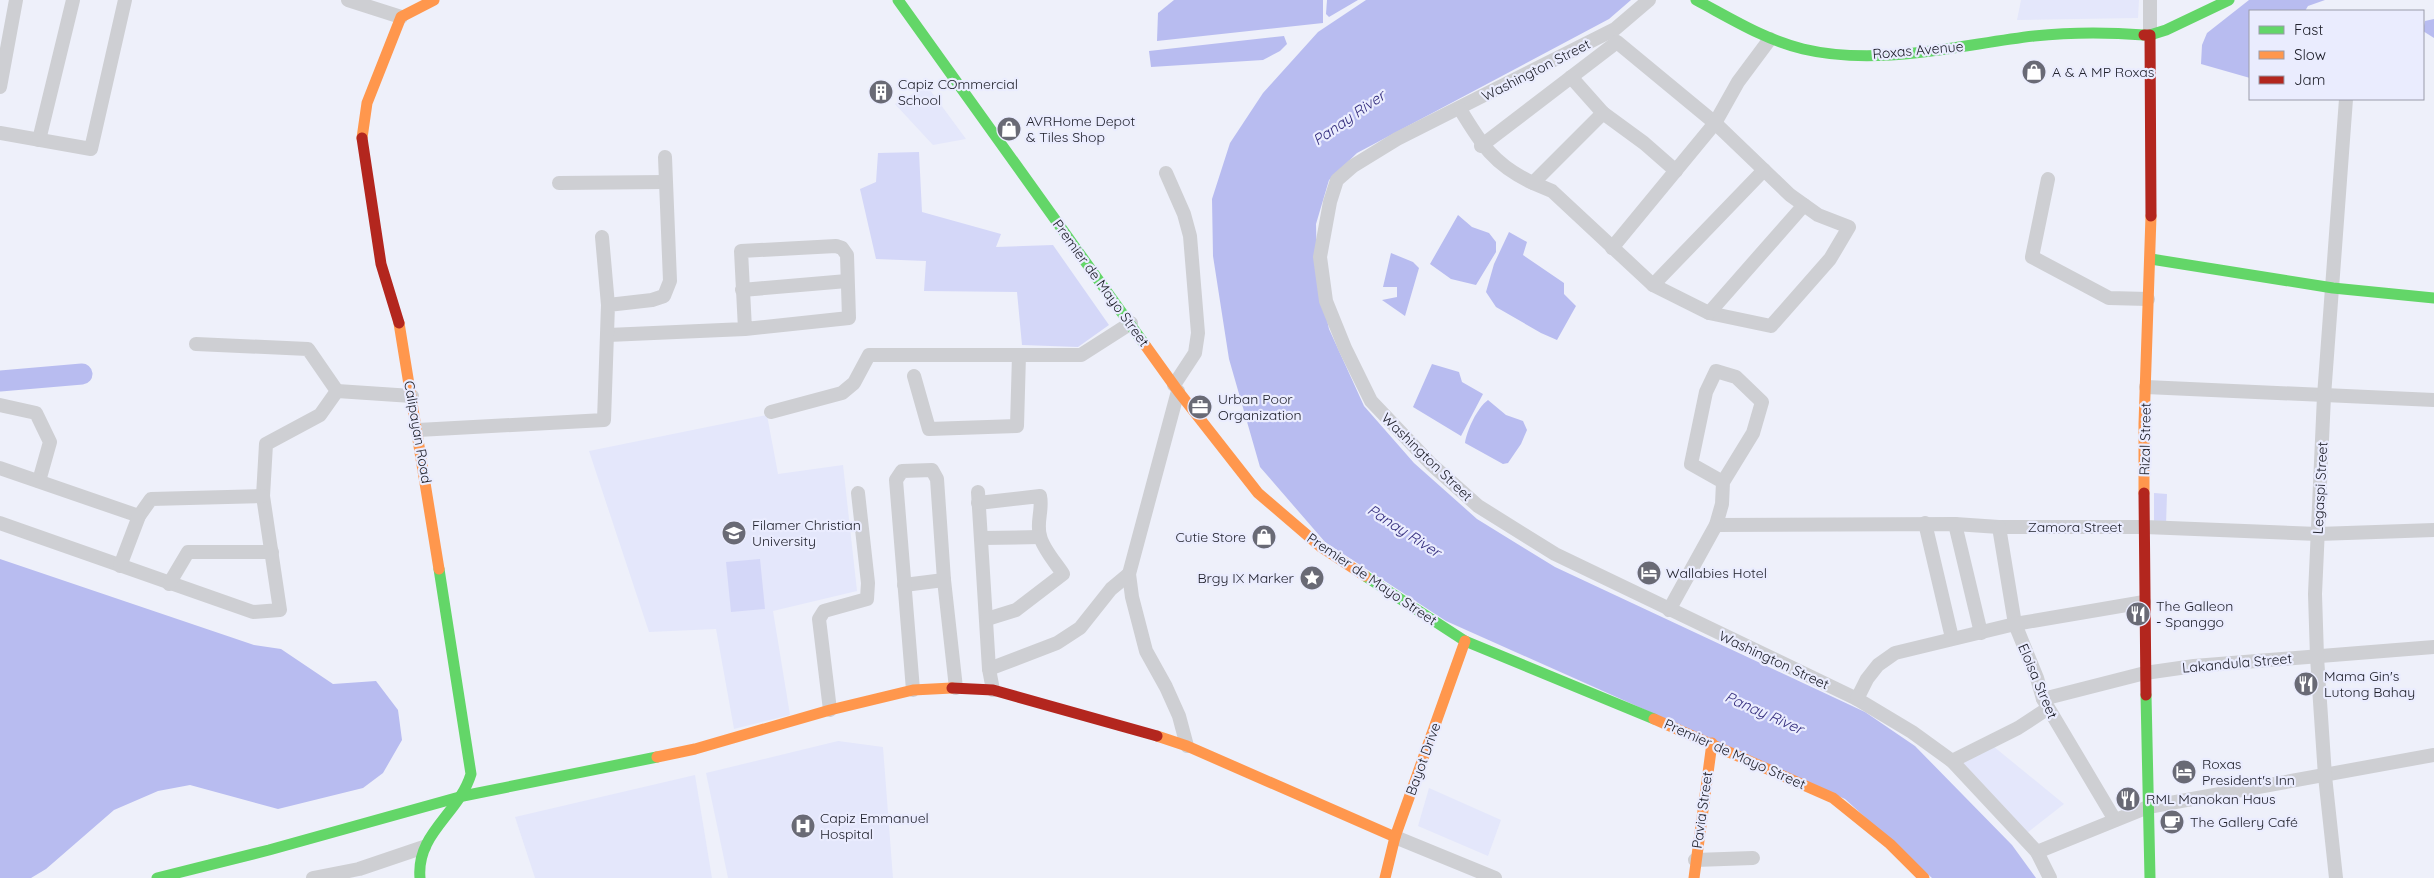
<svg xmlns="http://www.w3.org/2000/svg" width="2434" height="878" font-family="Quicksand,sans-serif">
	<style>
		.built { fill: #e4e7fb }
		.green { fill: #d4d7f8 }
		.water { fill: #b8bcf0 }
		.lines { fill: none; stroke-linecap: round; stroke-linejoin: round }
		.river { stroke: #b8bcf0; stroke-width: 21 }
		.street { stroke: #cecfd3; stroke-width: 14 }
		.fast { stroke: #63d668; stroke-width: 11 }
		.slow { stroke: #ff974d; stroke-width: 11 }
		.jam { stroke: #b3261e; stroke-width: 11 }
		.labels { text-anchor: middle; stroke-width: 4.5; stroke-linejoin: round; paint-order: stroke }
		.street-label { font-size: 14px; fill: #21222d; stroke: #eaecfe }
		.poi-label { font-size: 14px; fill: #21222d; stroke: #eaecfe; text-anchor: start }
		.water-label { font-size: 15px; font-style: italic; fill: #332c7d; stroke: #eaecfe }
	</style>
	<rect width="100%" height="100%" fill="#eef0fa"/>
	<g class="built">
		<path d="M2021,0H2139L2138,18L2017,20Z"/>
		<path d="M927,86L966,139L933,145L895,104Z"/>
		<path d="M767,415L778,474L843,465L857,591L773,611L790,715L734,729L716,629L649,632L589,451Z"/>
		<path d="M838,741L883,747L893,878H728L706,773Z"/>
		<path d="M1993,746L2064,804L2027,833L1960,763Z"/>
		<path d="M695,775L712,878H535L515,817Z"/>
		<path d="M1429,788L1501,820L1488,856L1418,826Z"/>
	</g>
	<g class="green">
		<path d="M919,152L922,212L1001,234L996,247L1053,245L1109,325L1078,347L1022,345L1017,292L924,291L926,261L876,259L860,189L876,182L878,153Z"/>
		<path d="M2154,493L2167,494L2166,525H2154Z"/>
		<path d="M760,559L765,609L731,612L726,562Z"/>
	</g>
	<g class="water">
		<path d="M1174,0H1323V23L1157,41L1158,13Z"/>
		<path d="M1327,0H1358L1329,17L1326,14Z"/>
		<path d="M1366,0H1631L1609,19L1357,153L1329,180L1316,224L1317,274L1329,329L1364,406L1414,463L1477,519L1555,567L1865,712L1915,746L2012,845L2036,878H1932L1845,799L1446,621L1325,542L1260,467L1229,359L1213,256L1212,199L1230,143L1263,93L1318,32Z"/>
		<path d="M2249,0H2325L2308,6L2305,11H2250V78L2201,64L2202,45L2207,33Z"/>
		<path d="M2434,19V38L2423,31L2425,21Z"/>
		<path d="M1284,36L1287,44L1280,51L1263,60L1151,67L1149,51Z"/>
		<path d="M1458,215L1472,227L1489,233L1496,242V252L1476,285L1451,279L1430,264Z"/>
		<path d="M1509,232L1527,242L1523,255L1564,283V294L1576,306L1557,340L1541,333L1496,307L1486,292L1494,264Z"/>
		<path d="M1391,253L1413,262L1419,268L1405,316L1382,300L1397,297V287H1383Z"/>
		<path d="M1432,364L1459,372L1462,382L1483,394L1461,436L1413,407Z"/>
		<path d="M1488,400L1506,415L1523,421L1527,430L1521,444L1508,463L1503,464L1465,443C1467,430 1477,408 1488,400Z"/>
		<path d="M0,559L254,645L281,649L333,684L376,681L398,710L402,740L383,773L363,788L278,809L190,785L158,791L114,810L46,869L31,878H0Z"/>
	</g>
	<g class="lines">
		<path class="river" d="M0,381L82,374"/>
		<g class="street">
			<path d="M348,0L401,17"/>
			<path d="M1649,0L1615,29L1397,139L1353,166L1337,180L1330,202L1320,257L1326,301L1345,348L1371,401L1431,464L1478,506L1555,554L1857,699L1912,732L1952,761L2037,852L2050,878"/>
			<path d="M2150,0V35"/>
			<path d="M1571,77L1603,113"/>
			<path d="M0,87L16,0"/>
			<path d="M1460,109C1481,144 1494,165 1533,183"/>
			<path d="M0,133L91,149L125,0"/>
			<path d="M39,140L73,0"/>
			<path d="M1481,146L1617,42L1715,123L1790,195L1818,215L1849,227L1830,259L1771,326L1709,313L1653,285L1552,191L1533,183L1603,113L1644,143L1676,171"/>
			<path d="M1166,173L1184,214L1190,236L1198,333L1195,353L1174,385"/>
			<path d="M2048,179L2032,257L2109,298L2148,299"/>
			<path d="M559,183L665,182"/>
			<path d="M602,237L608,305"/>
			<path d="M1612,248L1715,123L1738,82L1770,39"/>
			<path d="M1653,285L1764,170"/>
			<path d="M742,290L847,281"/>
			<path d="M1709,313L1804,205"/>
			<path d="M608,335L745,329L849,318L847,255L842,248L836,246L741,251L745,329"/>
			<path d="M914,376L929,429L1017,426L1019,355"/>
			<path d="M2146,387L2434,400"/>
			<path d="M337,391L412,396"/>
			<path d="M1178,391L1129,574L1132,597L1146,651L1166,687L1179,716L1187,746"/>
			<path d="M0,405L36,413L50,442L39,481"/>
			<path d="M771,412L842,393L854,383L869,355H1081L1131,323"/>
			<path d="M418,430L604,420L608,305L652,300L664,296L670,281L665,157"/>
			<path d="M0,468L139,516"/>
			<path d="M978,492L989,669L993,690"/>
			<path d="M978,503L1040,496C1043,510 1036,522 1040,536C1043,549 1056,563 1063,574L1016,610L987,619"/>
			<path d="M0,523L253,612L280,610L263,496L266,444L320,415L337,391L308,349L196,344"/>
			<path d="M1925,523L1952,638"/>
			<path d="M1955,524L1981,633"/>
			<path d="M1716,525L1955,524L1999,527H2145L2318,534L2434,530"/>
			<path d="M1999,527L2015,624L2037,678L2043,699L2115,820"/>
			<path d="M982,538L1040,537"/>
			<path d="M120,566L139,516L151,499L263,496"/>
			<path d="M169,584L188,552H272"/>
			<path d="M904,585L944,580"/>
			<path d="M1669,610L1716,525L1722,504L1723,482L1753,433L1762,402L1736,377L1716,371L1706,392L1691,464L1723,482"/>
			<path d="M989,669L1057,643L1080,628L1111,589L1129,574"/>
			<path d="M913,690L896,480L902,471L932,470L937,479L944,580L956,688"/>
			<path d="M1857,699L1867,679L1878,665L1895,653L2015,624L2144,602"/>
			<path d="M2043,699L2145,673L2194,666L2434,647"/>
			<path d="M830,710L819,619L824,611L867,599L868,583L858,493"/>
			<path d="M1952,761L2018,728L2047,709"/>
			<path d="M1395,837L1495,878"/>
			<path d="M2037,852L2148,807L2434,755"/>
			<path d="M1695,860L1753,858"/>
			<path d="M313,878L359,869L424,847"/>
			<path d="M2336,878L2325,776L2317,657L2315,594L2324,396L2346,99"/>
		</g>
		<g class="fast">
			<path d="M898,0L1145,345"/>
			<path d="M1696,0C1730,18 1765,40 1803,49C1879,67 1958,45 2034,36C2071,32 2107,32 2144,35"/>
			<path d="M2150,35L2166,30L2229,0"/>
			<path d="M2151,259L2333,288L2434,298"/>
			<path d="M1365,576L1465,641L1654,719"/>
			<path d="M2146,695L2150,878"/>
			<path d="M157,878L269,850L463,796L657,757"/>
			<path d="M420,878C416,833 459,814 471,774L439,569"/>
		</g>
		<g class="slow">
			<path d="M362,138L367,103L401,17L434,0"/>
			<path d="M399,323L439,569"/>
			<path d="M1145,345L1178,391L1258,493L1321,547L1365,576"/>
			<path d="M2144,493V424L2151,216"/>
			<path d="M1654,719L1833,798L1890,844L1924,878"/>
			<path d="M1157,736L1187,746L1395,837"/>
			<path d="M657,757L695,749L830,710L913,690L952,688"/>
			<path d="M1385,878L1395,837L1465,641"/>
			<path d="M1694,878L1712,743"/>
		</g>
		<g class="jam">
			<path d="M2144,35H2150L2151,216"/>
			<path d="M362,138L381,264L399,323"/>
			<path d="M2144,493L2146,695"/>
			<path d="M952,688L993,690L1157,736"/>
		</g>
	</g>
	<defs>
		<symbol id="shop-disc" viewBox="-11 -11 22 22"><circle r="9.5" fill="#696a75" stroke="#eaecfe"/><path d="M-5-2.5h2.3a2.7 3.5 0 0 1 5.4 0H5L5.5 6h-11ZM-1.5-2.5h3a1.5 2.3 0 0 0-3 0Z" fill="#fff"/></symbol>
		<symbol id="building-disc" viewBox="-11 -11 22 22"><circle r="9.5" fill="#696a75" stroke="#eaecfe"/><path d="M-4-6H4V6H1V3H-1V6H-4ZM-2.5-4.3h1.7v1.8h-1.7ZM.8-4.3h1.7v1.8H.8ZM-2.5-1h1.7V.8h-1.7ZM.8-1h1.7V.8H.8Z" fill="#fff"/></symbol>
		<symbol id="office-disc" viewBox="-11 -11 22 22"><circle r="9.5" fill="#696a75" stroke="#eaecfe"/><path d="M-6-3h4V-5.5h4V-3h4V5H-6ZM-1-4.5V-3h2v-1.5ZM-6 0V1H6V0Z" fill="#fff"/></symbol>
		<symbol id="university-disc" viewBox="-11 -11 22 22"><circle r="9.5" fill="#696a75" stroke="#eaecfe"/><path d="M0-5L7-2L0 1L-7-2ZM-4 1L0 2.5L4 1V4Q0 6-4 4Z" fill="#fff"/></symbol>
		<symbol id="hotel-disc" viewBox="-11 -11 22 22"><circle r="9.5" fill="#696a75" stroke="#eaecfe"/><path d="M-6-4.5h1.5V1H6V5H4.5V3h-9V5H-6ZM-4 0a1.8 1.8 0 1 1 3.6 0ZM.5 0V-2.5h3Q6-2.5 6 0Z" fill="#fff"/></symbol>
		<symbol id="sight-disc" viewBox="-11 -11 22 22"><circle r="9.5" fill="#696a75" stroke="#eaecfe"/><path d="M0-6L1.8-2.2L6-1.7L2.9 1.2L3.7 5.4L0 3.3L-3.7 5.4L-2.9 1.2L-6-1.7L-1.8-2.2Z" fill="#fff"/></symbol>
		<symbol id="restaurant-disc" viewBox="-11 -11 22 22"><circle r="9.5" fill="#696a75" stroke="#eaecfe"/><path d="M-5-6h1v4h1v-4h1v4h1v-4h1v5L-1.5 .5V6h-2V.5L-5-1ZM5-6V6H3V1.5H1.5Q1.5-4 5-6Z" fill="#fff"/></symbol>
		<symbol id="cafe-disc" viewBox="-11 -11 22 22"><circle r="9.5" fill="#696a75" stroke="#eaecfe"/><path d="M-5.5-4.5H6V0H3Q3 3.5 0 3.5H-2.5Q-5.5 3.5-5.5 0ZM3-3.2v2h1.7v-2ZM-6 4.5H4V6H-6Z" fill="#fff"/></symbol>
		<symbol id="hospital-disc" viewBox="-11 -11 22 22"><circle r="9.5" fill="#696a75" stroke="#eaecfe"/><path d="M-5-5h3v3.5h4V-5h3V5h-3V1.5h-4V5h-3Z" fill="#fff"/></symbol>
	</defs>
	<g fill-rule="evenodd">
		<use href="#shop-disc" x="2020" y="58" width="28" height="28"/>
		<use href="#building-disc" x="867" y="78" width="28" height="28"/>
		<use href="#shop-disc" x="995" y="115" width="28" height="28"/>
		<use href="#office-disc" x="1186" y="393" width="28" height="28"/>
		<use href="#university-disc" x="720" y="519" width="28" height="28"/>
		<use href="#shop-disc" x="1250" y="523" width="28" height="28"/>
		<use href="#hotel-disc" x="1635" y="559" width="28" height="28"/>
		<use href="#sight-disc" x="1298" y="564" width="28" height="28"/>
		<use href="#restaurant-disc" x="2124" y="600" width="28" height="28"/>
		<use href="#restaurant-disc" x="2292" y="670" width="28" height="28"/>
		<use href="#hotel-disc" x="2170" y="758" width="28" height="28"/>
		<use href="#restaurant-disc" x="2114" y="785" width="28" height="28"/>
		<use href="#cafe-disc" x="2158" y="808" width="28" height="28"/>
		<use href="#hospital-disc" x="789" y="812" width="28" height="28"/>
	</g>
	<g class="labels">
		<g class="street-label">
			<text transform="translate(1918 50) rotate(-5)" y="5">Roxas Avenue</text>
			<text transform="translate(1536 70) rotate(-27)" y="5">Washington Street</text>
			<text transform="translate(1101 283) rotate(54)" y="5">Premier de Mayo Street</text>
			<text transform="translate(418 432) rotate(80)" y="5">Calipayan Road</text>
			<text transform="translate(2145 439) rotate(-89)" y="5">Rizal Street</text>
			<text transform="translate(1427 457) rotate(44)" y="5">Washington Street</text>
			<text transform="translate(2320 488) rotate(-87)" y="5">Legaspi Street</text>
			<text x="2075" y="532">Zamora Street</text>
			<text transform="translate(1372 579) rotate(34)" y="5">Premier de Mayo Street</text>
			<text transform="translate(1774 660) rotate(25)" y="5">Washington Street</text>
			<text transform="translate(2237 663) rotate(-5)" y="5">Lakandula Street</text>
			<text transform="translate(2038 681) rotate(67)" y="5">Eloisa Street</text>
			<text transform="translate(1735 754) rotate(24)" y="5">Premier de Mayo Street</text>
			<text transform="translate(1423 759) rotate(-70)" y="5">Bayot Drive</text>
			<text transform="translate(1702 810) rotate(-82)" y="5">Pavia Street</text>
		</g>
		<g class="poi-label">
			<text x="2052" y="77">A &amp; A MP Roxas</text>
			<text x="898" y="89">Capiz COmmercial<tspan x="898" dy="16">School</tspan></text>
			<text x="1026" y="126">AVRHome Depot<tspan x="1026" dy="16">&amp; Tiles Shop</tspan></text>
			<text x="1218" y="404">Urban Poor<tspan x="1218" dy="16">Organization</tspan></text>
			<text x="752" y="530">Filamer Christian<tspan x="752" dy="16">University</tspan></text>
			<text x="1246" y="542" text-anchor="end">Cutie Store</text>
			<text x="1666" y="578">Wallabies Hotel</text>
			<text x="1294" y="583" text-anchor="end">Brgy IX Marker</text>
			<text x="2156" y="611">The Galleon<tspan x="2156" dy="16">- Spanggo</tspan></text>
			<text x="2324" y="681">Mama Gin's<tspan x="2324" dy="16">Lutong Bahay</tspan></text>
			<text x="2202" y="769">Roxas<tspan x="2202" dy="16">President's Inn</tspan></text>
			<text x="2146" y="804">RML Manokan Haus</text>
			<text x="820" y="823">Capiz Emmanuel<tspan x="820" dy="16">Hospital</tspan></text>
			<text x="2190" y="827">The Gallery Café</text>
		</g>
		<g class="water-label">
			<text transform="translate(1349 118) rotate(-35)" y="5">Panay River</text>
			<text transform="translate(1404 531) rotate(33)" y="5">Panay River</text>
			<text transform="translate(1764 713) rotate(24)" y="5">Panay River</text>
		</g>
	</g>
	<rect x="2249" y="10" width="175" height="90" fill="#eaecfe" stroke="#9a9baa"/>
	<rect x="2259" y="26" width="25" height="8" fill="#63d668" stroke="#9a9baa"/>
	<text x="2294" y="35" font-size="15" fill="#21222d">Fast</text>
	<rect x="2259" y="51" width="25" height="8" fill="#ff974d" stroke="#9a9baa"/>
	<text x="2294" y="60" font-size="15" fill="#21222d">Slow</text>
	<rect x="2259" y="76" width="25" height="8" fill="#b3261e" stroke="#9a9baa"/>
	<text x="2294" y="85" font-size="15" fill="#21222d">Jam</text>
</svg>
